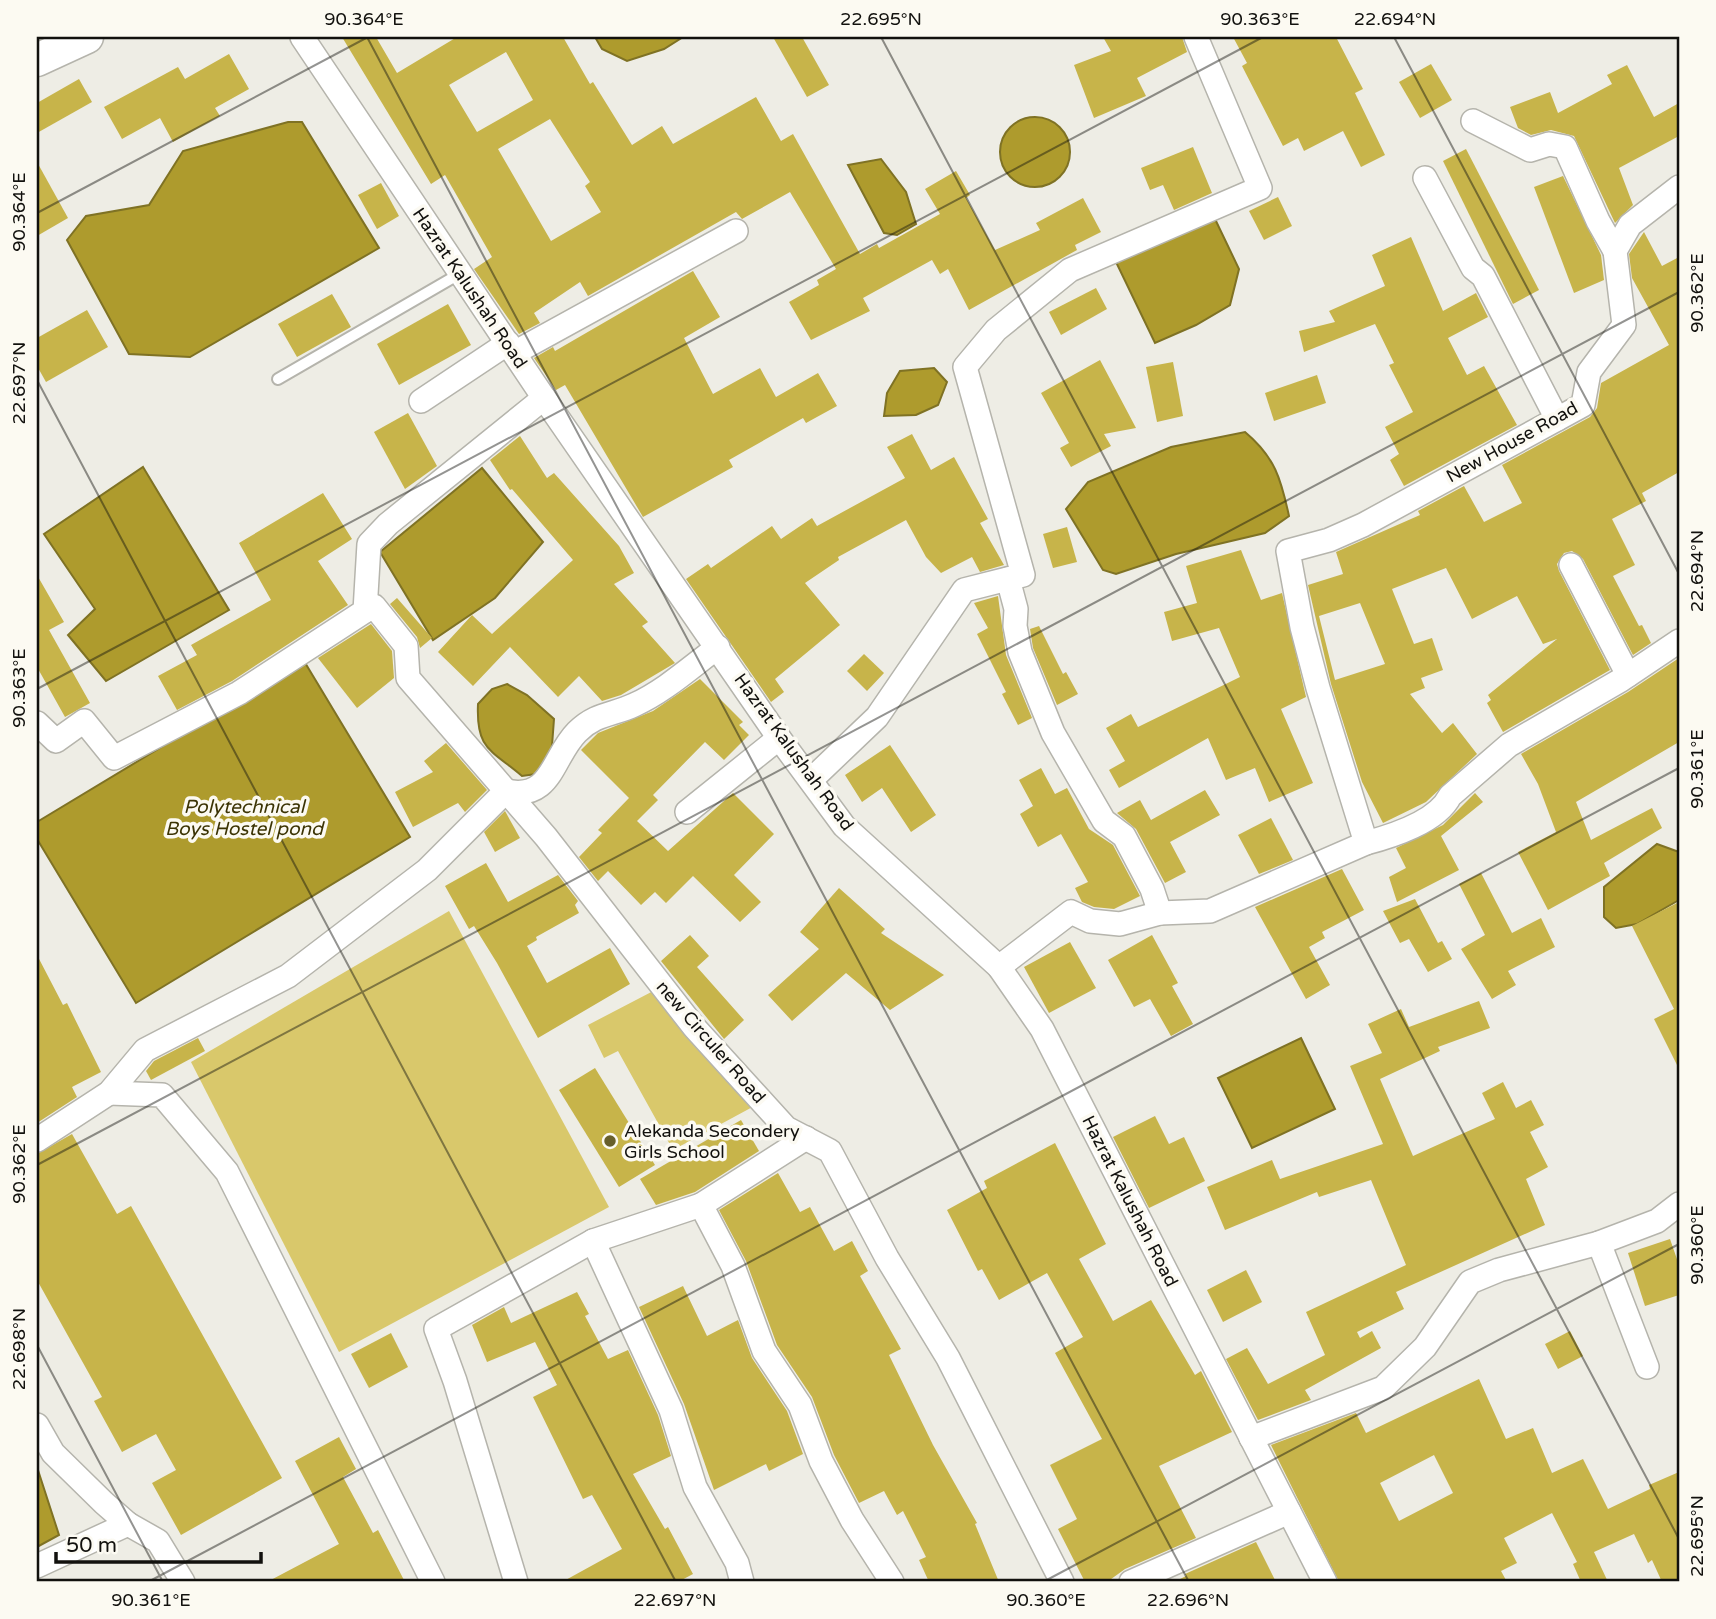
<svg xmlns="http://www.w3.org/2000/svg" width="1716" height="1619" font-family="'Varela Round',sans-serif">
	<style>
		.green { fill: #d9c86b }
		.water { fill: #ae9b2d; stroke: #7f7224; stroke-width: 2 }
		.building { fill: #c7b44a; fill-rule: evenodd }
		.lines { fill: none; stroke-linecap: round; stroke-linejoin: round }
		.service-casing { stroke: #b5b4ac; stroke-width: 14 }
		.minor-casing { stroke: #b5b4ac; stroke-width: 26 }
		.secondary-casing { stroke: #b5b4ac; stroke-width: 35 }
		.service { stroke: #fff; stroke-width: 10 }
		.minor { stroke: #fff; stroke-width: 23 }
		.secondary { stroke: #fff; stroke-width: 32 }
		.ticks { fill: none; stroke: #12110e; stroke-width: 2; stroke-opacity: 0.45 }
		.poi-dot { fill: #685f2b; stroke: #fcfaf2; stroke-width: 2.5 }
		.labels { text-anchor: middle; stroke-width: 7; stroke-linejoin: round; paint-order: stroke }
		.street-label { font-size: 18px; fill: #12110e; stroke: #fcfaf2 }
		.poi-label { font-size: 18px; fill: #12110e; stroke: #fcfaf2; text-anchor: start }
		.water-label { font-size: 19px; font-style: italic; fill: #3b3304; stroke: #fcfaf2 }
		.neatline { fill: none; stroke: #12110e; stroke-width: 2.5 }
		.ticks-label { font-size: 18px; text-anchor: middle; fill: #12110e }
	</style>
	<rect width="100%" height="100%" fill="#eeede5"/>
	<g class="green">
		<path d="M449,911L609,1207L339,1352L191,1062Z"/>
		<path d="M659,988L758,1104L673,1150L618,1051L604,1058L588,1025Z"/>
	</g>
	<g class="water">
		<path d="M595,37H683L664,49L627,61L602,49Z"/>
		<circle cx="1035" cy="152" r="35"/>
		<path d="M288,122H302L379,248L190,357L129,354L67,240L86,216L149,205L183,151Z"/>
		<path d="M881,159L906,192L916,224L897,235L884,233L848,165Z"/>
		<path d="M1215,219L1239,269L1230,305L1196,325L1155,343L1116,262Z"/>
		<path d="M934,368L947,382L938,405L916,415L884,416L887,393L900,371Z"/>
		<path d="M1245,432C1275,457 1281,479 1289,516L1265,533L1176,554L1116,574L1103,570L1066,509L1088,482L1171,447Z"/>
		<path d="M143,467L229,610L106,681L68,635L95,609L44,534Z"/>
		<path d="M482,468L543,542L495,598L433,640L380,552Z"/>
		<path d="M304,661L410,837L136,1003L37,839V822Z"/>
		<path d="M507,684L527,695L554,719L551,759L536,774L522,776C490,749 476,749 478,704L492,689Z"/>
		<path d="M1657,844L1679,852V900L1637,924L1616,928L1604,917V887Z"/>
		<path d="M1301,1038L1335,1109L1252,1148L1218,1078Z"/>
		<path d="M37,1467L59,1535L37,1547Z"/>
	</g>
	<g class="building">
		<path d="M342,37H376L397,73L457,37H563L590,84L593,82L632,145L662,126L673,144L756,97L781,141L793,134L860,254L877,244L879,248L940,214L925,189L956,171L970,195L966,198L995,250L1040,230L1036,223L1083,198L1101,232L1075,245L1077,250L969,310L948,269L940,274L932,260L863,298L870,311L811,340L789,302L819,285L817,280L836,269L790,192L742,219L736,212L588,296L580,282L534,313L540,323L519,334L474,269L492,257L445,175L431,184ZM506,52L533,100L477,132L449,85ZM550,119L590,182L585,186L601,212L551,241L498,149Z"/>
		<path d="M773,37H802L829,85L807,97Z"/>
		<path d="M1103,37H1182L1187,52L1137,78L1146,96L1094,118L1074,65L1111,51Z"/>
		<path d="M1233,37H1336L1363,89L1355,93L1385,155L1361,167L1343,131L1304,151L1298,138L1283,146L1242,66L1247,63Z"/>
		<path d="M229,54L249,89L215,108L220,116L173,142L160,118L122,139L104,107L178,67L185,79Z"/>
		<path d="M1431,64L1452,100L1420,118L1399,82Z"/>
		<path d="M1627,65L1654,117L1679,103V136L1619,168L1633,205L1615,223L1574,136L1551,130L1531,135L1518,128L1510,107L1550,92L1558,113L1612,84L1607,75Z"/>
		<path d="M79,79L92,102L37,133V103Z"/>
		<path d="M1193,147L1212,193L1174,210L1163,185L1150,190L1141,168Z"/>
		<path d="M1466,149L1539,290L1513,304L1443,161Z"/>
		<path d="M37,162L68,218L37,236Z"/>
		<path d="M1563,176L1601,255L1604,280L1574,293L1534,187Z"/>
		<path d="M381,183L399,216L377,229L358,195Z"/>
		<path d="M1278,197L1292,226L1264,240L1249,211Z"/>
		<path d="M1644,232L1662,266L1679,257V472L1642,493L1646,501L1612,519L1635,565L1613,576L1639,626L1642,625L1651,643L1633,655L1583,559L1572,551L1564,553L1557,564L1559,571L1610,670L1503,732L1487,703L1491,700L1488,695L1557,639L1543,644L1517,596L1472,619L1446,568L1392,589L1414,644L1432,638L1443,670L1421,678L1425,688L1410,694L1442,733L1453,723L1477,754L1426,802L1383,823L1362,782L1331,684L1308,585L1343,574L1336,552L1420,515L1418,511L1464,486L1484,522L1522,503L1502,465L1590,417L1597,408L1601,383L1669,345L1632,278L1629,254ZM1360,603L1385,664L1335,680L1319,616Z"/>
		<path d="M1411,237L1443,311L1476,293L1488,317L1448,338L1467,375L1484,366L1517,425L1404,486L1390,460L1399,454L1385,427L1413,412L1389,365L1394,363L1375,324L1304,352L1299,331L1335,322L1329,311L1385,286L1372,255Z"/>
		<path d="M693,271L720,317L684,338L713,394L760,368L776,397L818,373L837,406L806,423L803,418L729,460L733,467L643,517L565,385L556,390L534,358L553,347L555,351Z"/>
		<path d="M1096,288L1107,309L1061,335L1049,312Z"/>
		<path d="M332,294L351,327L297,357L278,324Z"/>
		<path d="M448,304L471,345L399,385L377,344Z"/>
		<path d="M87,310L108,347L46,382L37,366V338Z"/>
		<path d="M1100,360L1136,428L1104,434L1111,446L1071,467L1060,448L1069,443L1041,393Z"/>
		<path d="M1173,362L1183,416L1157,422L1146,367Z"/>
		<path d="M1317,375L1326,403L1274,421L1265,393Z"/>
		<path d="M408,413L437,466L405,489L374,432Z"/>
		<path d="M912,434L931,470L954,457L988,519L980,523L1004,565L980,572L972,557L941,573L926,557L906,520L838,557L839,560L805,583L840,625L775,679L784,692L771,702L686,579L708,564L711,568L772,526L781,539L812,518L817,526L905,478L887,447Z"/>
		<path d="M520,436L547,478L554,473L619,546L634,573L614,584L648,622L642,626L675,663L621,695L602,701L579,676L558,697L510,647L473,686L438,652L472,615L492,634L573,560L512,489L510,490L490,460Z"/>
		<path d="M323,493L352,539L318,561L348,605L232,681L177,710L158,676L197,655L191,645L271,600L239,543Z"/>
		<path d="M1067,527L1077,562L1053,568L1043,534Z"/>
		<path d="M1241,550L1261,600L1282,593L1306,697L1281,709L1313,783L1269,802L1255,768L1226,780L1208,738L1119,788L1109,770L1125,761L1106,728L1131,714L1138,727L1240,677L1219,628L1172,641L1164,612L1197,603L1186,566Z"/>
		<path d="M37,575L64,622L49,630L90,703L65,717L37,667Z"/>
		<path d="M998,596L1006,655L1032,718L1018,725L1002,694L1006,692L977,634L988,628L974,603Z"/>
		<path d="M397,598L432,638L420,648L417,637L390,604Z"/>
		<path d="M371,624L392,651L394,678L357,708L318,658Z"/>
		<path d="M1039,626L1063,674L1066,672L1078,694L1057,705L1033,648L1030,629Z"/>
		<path d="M864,654L884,673L867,691L847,671Z"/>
		<path d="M1679,658V742L1576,802L1591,840L1652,808L1662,828L1604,863L1610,876L1548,910L1518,852L1556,832L1538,784L1521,754L1628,692Z"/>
		<path d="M700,679L743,722L739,725L749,735L724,760L705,742L653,795L658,800L637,821L668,851L733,793L774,834L734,875L761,902L740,922L693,876L666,903L655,892L641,905L608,871L598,881L579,857L602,833L598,830L629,798L581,750L598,733L653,711Z"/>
		<path d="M446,743L487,790L465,812L458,803L413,827L395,792L433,772L424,761Z"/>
		<path d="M890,745L936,815L911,832L882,788L862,802L845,775Z"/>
		<path d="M1041,768L1055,794L1067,788L1089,829L1113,845L1140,896L1114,909L1094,907L1082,902L1075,888L1088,882L1061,834L1038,847L1020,814L1033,806L1019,780Z"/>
		<path d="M1205,790L1220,815L1170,842L1186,872L1165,883L1136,829L1117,813L1140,800L1151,820Z"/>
		<path d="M1475,793L1483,802L1441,836L1459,870L1397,902L1389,877L1406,868L1396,848L1443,825Z"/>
		<path d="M505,811L520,838L495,852L484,832Z"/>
		<path d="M1271,818L1293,860L1259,874L1238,835Z"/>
		<path d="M486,863L508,902L558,875L578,901L575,905L579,913L536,937L537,940L527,946L547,983L610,948L630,984L538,1038L497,963L474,926L469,929L445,886Z"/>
		<path d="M1342,869L1364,910L1322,932L1325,938L1309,947L1330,985L1306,999L1255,907Z"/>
		<path d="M1481,873L1512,933L1541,918L1555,947L1508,971L1516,985L1492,999L1461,949L1485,935L1459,884Z"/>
		<path d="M839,888L885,929L881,933L944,975L890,1010L846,973L792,1021L768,995L819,949L800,932Z"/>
		<path d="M1415,899L1438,943L1442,941L1452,959L1428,972L1409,939L1400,943L1383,911Z"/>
		<path d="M1679,902V1069L1654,1019L1674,1009L1632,926Z"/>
		<path d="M690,935L709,956L697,967L744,1020L724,1039L661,961Z"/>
		<path d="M1152,935L1178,983L1172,986L1193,1024L1171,1036L1150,999L1134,1007L1108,960Z"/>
		<path d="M1070,942L1096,988L1049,1013L1024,967Z"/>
		<path d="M37,955L63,1005L67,1003L101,1072L72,1087L77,1097L37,1123Z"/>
		<path d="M1479,1001L1490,1028L1438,1047L1440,1051L1380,1079L1413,1156L1495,1119L1482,1093L1503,1082L1516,1108L1531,1100L1544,1125L1530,1132L1548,1167L1526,1179L1545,1225L1396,1292L1404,1309L1357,1332L1360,1338L1372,1331L1381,1348L1305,1390L1311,1400L1258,1420L1226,1359L1247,1348L1268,1384L1325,1355L1306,1312L1406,1265L1371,1180L1319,1197L1317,1192L1225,1230L1207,1187L1272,1160L1280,1179L1383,1144L1350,1066L1382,1053L1368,1024L1401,1009L1409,1027Z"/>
		<path d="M198,1038L205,1051L151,1080L146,1071L154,1061Z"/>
		<path d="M595,1068L655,1165L619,1187L559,1090Z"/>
		<path d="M1155,1116L1169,1144L1184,1137L1205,1181L1149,1208L1113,1137Z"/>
		<path d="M741,1120L759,1151L695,1192L656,1205L640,1179Z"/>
		<path d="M72,1134L117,1214L131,1206L282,1478L181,1535L152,1483L176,1470L156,1434L122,1452L94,1401L102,1397L37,1280V1154Z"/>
		<path d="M1055,1143L1106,1244L1079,1259L1113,1321L1151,1300L1195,1375L1201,1371L1232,1432L1159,1466L1196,1538L1125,1569L1107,1582H1085L1058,1529L1077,1519L1050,1465L1102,1439L1055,1353L1083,1337L1047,1273L999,1300L982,1269L978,1271L947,1210L987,1188L984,1181Z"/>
		<path d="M778,1173L800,1212L810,1207L834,1251L852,1241L868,1271L860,1276L901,1349L889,1355L933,1445L977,1523L975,1524L999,1582H929L919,1560L926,1557L903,1511L897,1515L884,1491L859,1503L834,1455L812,1397L777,1345L746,1261L719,1210Z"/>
		<path d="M1670,1239L1679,1265V1295L1645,1306L1628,1253Z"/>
		<path d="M1246,1270L1262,1302L1223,1322L1207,1290Z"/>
		<path d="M683,1286L707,1336L738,1320L752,1358L787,1411L803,1454L769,1471L766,1464L714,1490L684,1404L639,1307Z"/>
		<path d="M577,1292L589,1314L585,1316L608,1359L628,1350L658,1415L671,1456L633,1474L665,1529L668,1527L693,1574L678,1582H562L622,1549L592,1495L583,1499L533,1397L557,1385L535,1342L487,1362L472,1325L504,1307L511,1323Z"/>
		<path d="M1570,1331L1583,1356L1558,1369L1545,1344Z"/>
		<path d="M391,1333L408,1367L369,1388L351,1354Z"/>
		<path d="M1479,1379L1506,1439L1533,1428L1552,1473L1583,1459L1608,1509L1650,1489L1649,1485L1679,1472V1582H1662L1652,1560L1648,1563L1634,1534L1594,1552L1608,1582H1581L1573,1564L1577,1562L1552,1513L1504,1538L1517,1563L1501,1571L1507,1582H1339L1271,1445L1356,1413L1366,1433ZM1434,1455L1453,1493L1399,1521L1380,1483Z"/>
		<path d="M339,1437L356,1469L343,1477L373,1533L378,1530L405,1582H267L339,1544L295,1461Z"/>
		<path d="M1256,1542L1276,1582H1174L1186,1576L1185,1574Z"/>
	</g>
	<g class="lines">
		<defs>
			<path id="service" d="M278,379L461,273"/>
			<g id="minor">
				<path d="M302,37L544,398L779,738L844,826L999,967L1042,1029L1325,1582"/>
				<path d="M1473,121L1530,150L1549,144L1565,147L1598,221L1615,251"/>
				<path d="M1425,178L1473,268L1483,276L1557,419"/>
				<path d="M514,353L736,231"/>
				<path d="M421,401L508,343"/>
				<path d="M1571,565L1628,675"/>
				<path d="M1008,579L1016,609L1015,626L1020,652L1053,733L1104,821L1124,836L1152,889L1160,913"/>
				<path d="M365,611L374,606L406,646L408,678L546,837L694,1027L786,1128L830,1151L887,1258L948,1358L1062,1582"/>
				<path d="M37,723L56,741L84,721L114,758L239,693L365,611L369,544L388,524L544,398"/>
				<path d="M811,780L877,717L964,590L1023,575L965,367L996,330L1070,270L1260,188L1196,37"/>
				<path d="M687,812L779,738"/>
				<path d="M1366,843C1392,836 1437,822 1450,796L1509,745L1621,680L1679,641"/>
				<path d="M999,967L1071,912L1090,921L1120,924L1160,913L1210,911L1366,843L1318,688L1302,627L1288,551L1329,540L1363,525L1583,405L1589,372L1624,325L1615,251L1630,225L1679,187"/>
				<path d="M109,1093L162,1095L227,1172L433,1582"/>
				<path d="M806,1138L701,1205L733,1266L764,1351L800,1405L821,1461L852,1520L892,1582"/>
				<path d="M37,1140L109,1093L145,1050L288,976L427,870L506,791C552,801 552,757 577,732C596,713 613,715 634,705C665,691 692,666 718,647"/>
				<path d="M593,1241L671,1410L695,1487L737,1563L742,1582"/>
				<path d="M1599,1243L1657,1221L1679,1204"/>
				<path d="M37,1425L53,1453L104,1503L128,1524L158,1541L183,1582"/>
				<path d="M1251,1438L1383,1388L1425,1347L1470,1282L1499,1270L1599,1243L1647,1367"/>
				<path d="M37,1566L128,1524"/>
				<path d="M516,1582L455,1381L436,1329L593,1241L701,1205"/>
				<path d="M1131,1582L1289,1512"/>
			</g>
			<path id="secondary" d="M37,60L87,37"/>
		</defs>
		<use href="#service" class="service-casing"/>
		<use href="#minor" class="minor-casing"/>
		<use href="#secondary" class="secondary-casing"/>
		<use href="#service" class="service"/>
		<use href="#minor" class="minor"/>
		<use href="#secondary" class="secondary"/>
	</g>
	<path class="ticks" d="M367,37L1189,1582M881,37L1679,1539M1394,37L1679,574M37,213L368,37M37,380L676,1582M37,689L1263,37M37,1165L1679,292M37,1345L163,1582M148,1582L1679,768M1043,1582L1679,1244"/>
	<circle class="poi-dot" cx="610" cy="1141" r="7"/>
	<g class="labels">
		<g class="street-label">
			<text transform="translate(470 288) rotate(56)" y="6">Hazrat Kalushah Road</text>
			<text transform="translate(1512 442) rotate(-29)" y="6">New House Road</text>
			<text transform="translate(794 752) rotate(54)" y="6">Hazrat Kalushah Road</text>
			<text transform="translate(711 1042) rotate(49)" y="6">new Circuler Road</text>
			<text transform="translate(1130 1201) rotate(63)" y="6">Hazrat Kalushah Road</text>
		</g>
		<g class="poi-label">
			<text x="624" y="1137">Alekanda Secondery<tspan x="624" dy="21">Girls School</tspan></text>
		</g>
		<g class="water-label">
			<text x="244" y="813">Polytechnical<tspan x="244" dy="22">Boys Hostel pond</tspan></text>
		</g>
	</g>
	<rect width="1716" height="1619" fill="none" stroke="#fcfaf2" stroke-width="77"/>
	<path d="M56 1552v10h205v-10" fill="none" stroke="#12110e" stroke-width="3.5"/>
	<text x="66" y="1552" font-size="21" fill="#12110e" stroke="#fcfaf2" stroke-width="5" paint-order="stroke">50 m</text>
	<rect x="38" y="38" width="1640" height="1542" class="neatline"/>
	<g class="ticks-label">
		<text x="364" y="25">90.364°E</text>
		<text x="881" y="25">22.695°N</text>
		<text x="1260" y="25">90.363°E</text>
		<text x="1395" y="25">22.694°N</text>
		<text transform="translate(19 212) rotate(-90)" y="6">90.364°E</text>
		<text transform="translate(1697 293) rotate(-90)" y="6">90.362°E</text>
		<text transform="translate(19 383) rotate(-90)" y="6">22.697°N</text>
		<text transform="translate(1697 571) rotate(-90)" y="6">22.694°N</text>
		<text transform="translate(19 688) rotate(-90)" y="6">90.363°E</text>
		<text transform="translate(1697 769) rotate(-90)" y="6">90.361°E</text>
		<text transform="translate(19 1164) rotate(-90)" y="6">90.362°E</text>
		<text transform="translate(1697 1245) rotate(-90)" y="6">90.360°E</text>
		<text transform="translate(19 1349) rotate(-90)" y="6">22.698°N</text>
		<text transform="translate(1697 1536) rotate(-90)" y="6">22.695°N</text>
		<text x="151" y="1606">90.361°E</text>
		<text x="675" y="1606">22.697°N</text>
		<text x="1046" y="1606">90.360°E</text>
		<text x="1188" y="1606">22.696°N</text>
	</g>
</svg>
